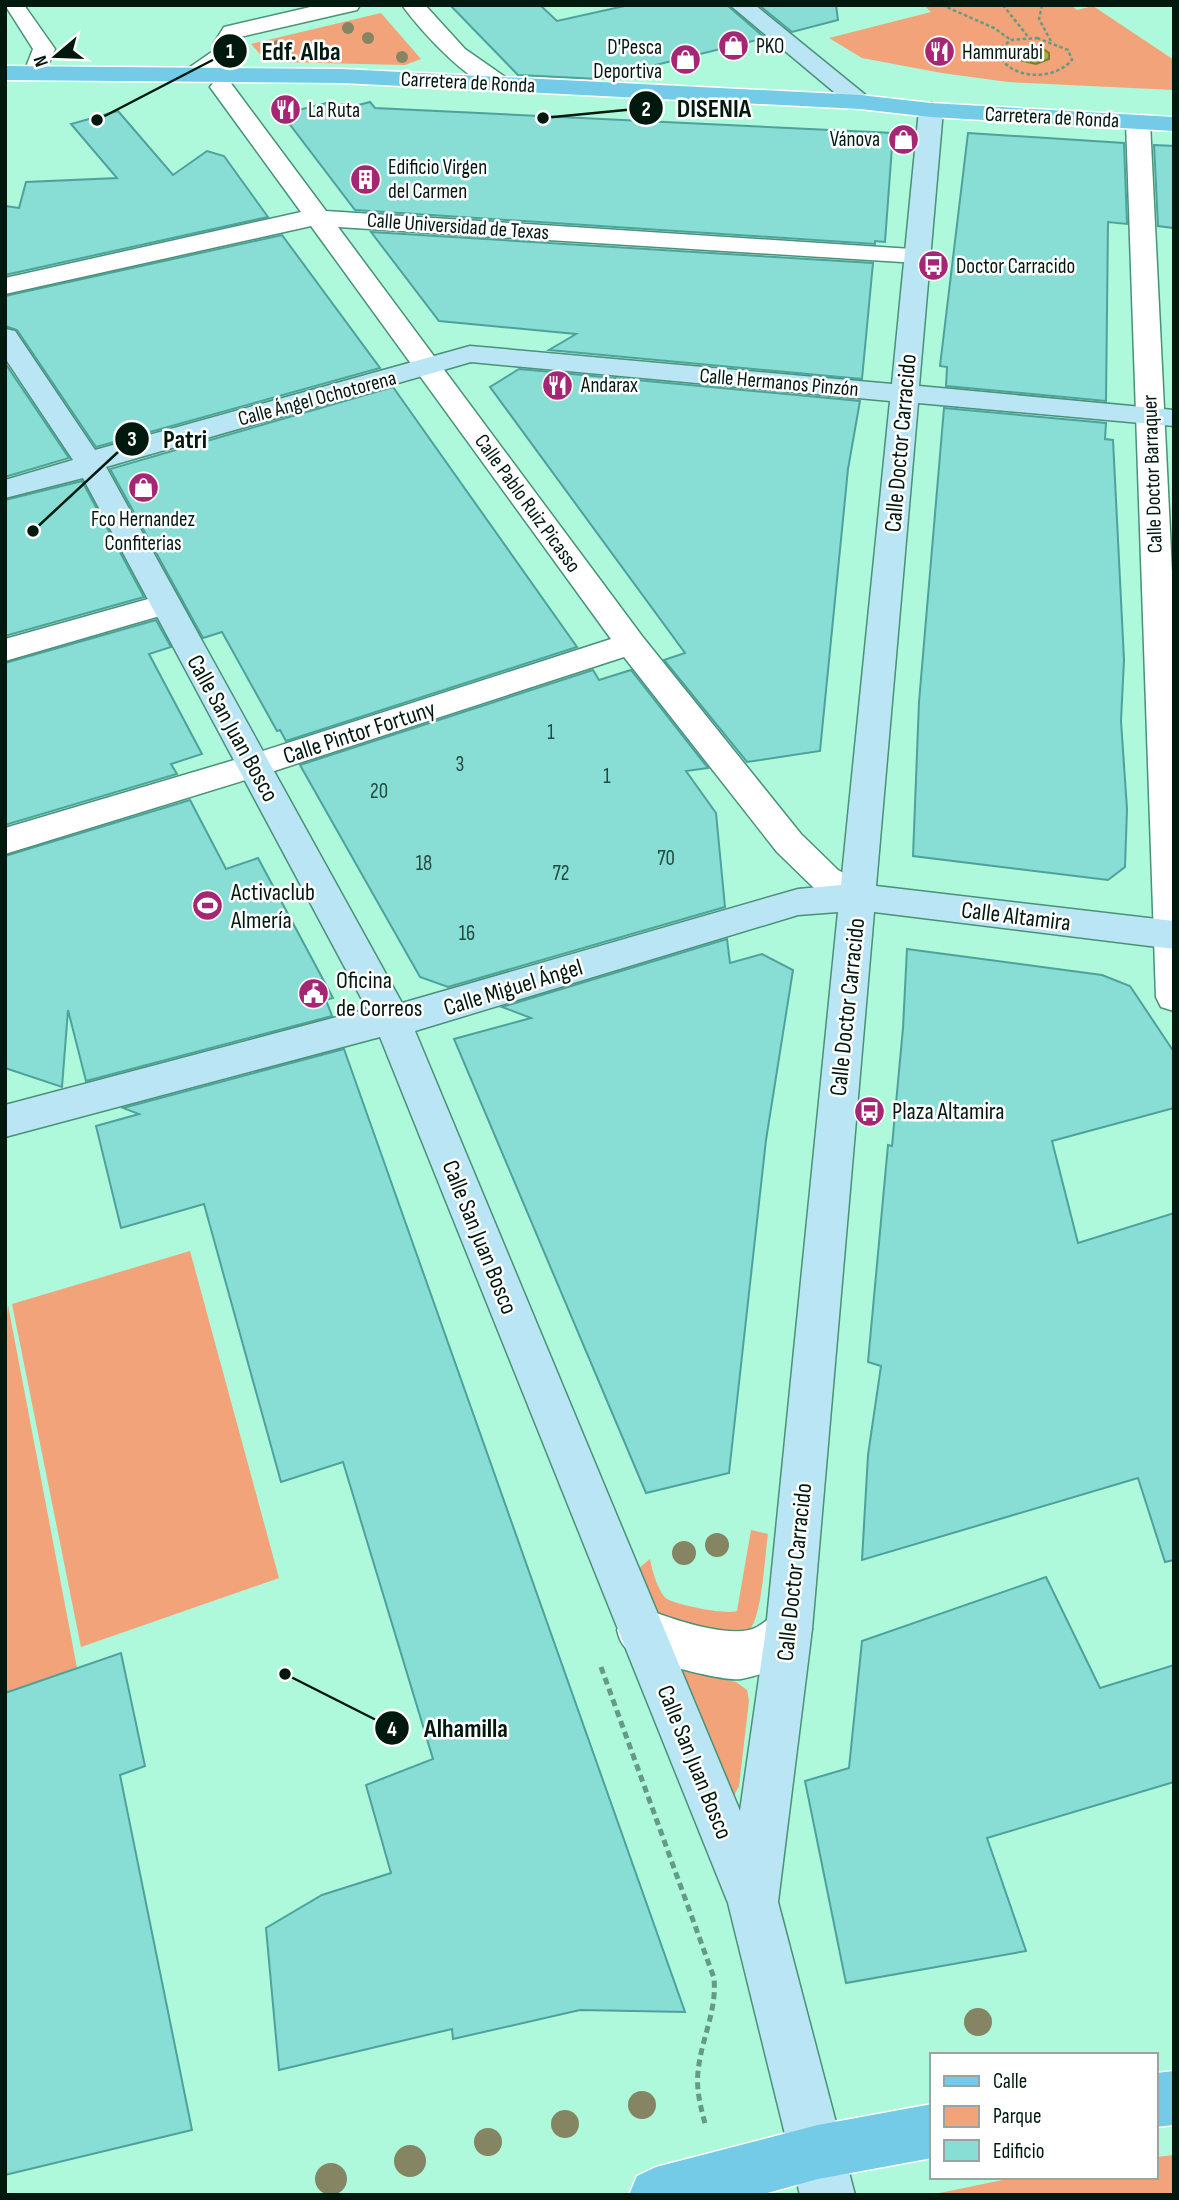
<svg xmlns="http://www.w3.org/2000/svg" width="1179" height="2200" font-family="'Sofia Sans Condensed',sans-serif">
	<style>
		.green { fill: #f3a379 }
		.water { fill: #aba935; stroke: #787e2a; stroke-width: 2 }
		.building { fill: #88ddd5; stroke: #4da29c; stroke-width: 2 }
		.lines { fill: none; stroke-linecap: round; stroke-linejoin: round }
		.street-casing { stroke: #499177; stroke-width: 3 }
		.secondary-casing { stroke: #499177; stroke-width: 3 }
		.primary-casing { stroke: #fff; stroke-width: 3 }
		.path-far1 { stroke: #659b86; stroke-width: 2.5; stroke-dasharray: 3.5 2.5; stroke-linecap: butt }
		.path { stroke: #659b86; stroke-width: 5; stroke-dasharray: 7 4.5; stroke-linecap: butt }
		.street { fill: #fff; fill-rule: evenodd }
		.secondary { fill: #bae5f4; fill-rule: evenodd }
		.primary { fill: #74cbe8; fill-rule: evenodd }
		.tree { fill: #858563 }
		.labels { text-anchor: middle; stroke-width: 5; stroke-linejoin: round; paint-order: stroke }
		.far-poi-label { font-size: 21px; fill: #00190f; stroke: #fff; text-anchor: start }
		.far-street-label { font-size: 21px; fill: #00190f; stroke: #fff }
		.number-label { font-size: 21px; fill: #224a40 }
		.street-label { font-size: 24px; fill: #00190f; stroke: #fff }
		.poi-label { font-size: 24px; fill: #00190f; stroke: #fff; text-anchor: start }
		.leader { fill: none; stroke: #00190f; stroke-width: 2.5 }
		.callout-dot { fill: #00190f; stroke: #fff; stroke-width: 2.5 }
		.mark-label { font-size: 21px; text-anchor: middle; font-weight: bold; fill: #fff }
		.callout-label { font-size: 26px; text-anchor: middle; font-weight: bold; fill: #00190f; stroke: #fff; stroke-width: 5; stroke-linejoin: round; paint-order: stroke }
	</style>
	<rect width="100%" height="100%" fill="#aef8db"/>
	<g class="green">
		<path d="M924,5H1071L1077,10L1093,6L1174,60V90L1008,82L942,73L862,58L829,38L931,12Z"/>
		<path d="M381,13L421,59L405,65L277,62L260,54L251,44Z"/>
		<path d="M190,1251L279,1578L81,1647L12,1304Z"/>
		<path d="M8,1305L77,1668L5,1693V1335Z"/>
		<path d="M751,1530L768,1534C765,1554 762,1616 750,1629C740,1640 668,1621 657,1612C647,1603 640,1581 639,1568L650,1559C652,1570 658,1592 667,1599C677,1605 726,1615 737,1611Z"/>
		<path d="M684,1671L736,1682L747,1690L749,1701L739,1786L734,1796L681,1673Z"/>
		<path d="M1174,2155V2195H930L1017,2177H1156V2157Z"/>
	</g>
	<path class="water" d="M1024,47L1042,48L1049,53V59L1036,64L1020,60L1014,52Z"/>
	<g class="building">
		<path d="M450,5H540L557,21L629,5H727L765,38L599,79L518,75Z"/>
		<path d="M759,5H836L838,20L792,32Z"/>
		<path d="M370,102L375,108L893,133L885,242L875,241V244L355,210L282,114L327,103L330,107L344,104L347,108Z"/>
		<path d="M118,111L173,175L207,151L224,156L268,217L5,275V206L19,208L26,182L117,178L71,124Z"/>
		<path d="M968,133L1124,143L1127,224L1108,222L1106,401L946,386L947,367L940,366Z"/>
		<path d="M1154,145L1174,146V228L1158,226Z"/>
		<path d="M371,232L873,263L862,379L549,350L576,334L439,321Z"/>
		<path d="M282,235L380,368L96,447L17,330L5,326V296Z"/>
		<path d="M5,363L69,458L5,477Z"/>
		<path d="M519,369L860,401L848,469L820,751L747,762L664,660L685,653L490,387Z"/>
		<path d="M393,387L577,647L286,741L280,730L277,731L222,632L203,638L110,469Z"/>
		<path d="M944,408L1106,423L1105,439L1113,440L1124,660L1121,721L1127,809L1125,867L1108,880L913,856L919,702Z"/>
		<path d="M82,481L144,597L5,636V500Z"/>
		<path d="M156,620L171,647L149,654L202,754L171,764L177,774L5,825V663Z"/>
		<path d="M593,670L599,680L631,670L708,768L686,771L716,813L725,907L448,987L420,977L300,765Z"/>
		<path d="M190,800L226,869L258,858L333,998L326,1000L332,1016L86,1081L68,1010L62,1087L5,1068V856Z"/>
		<path d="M727,939L730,963L762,954L793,970L766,1140L729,1473L646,1493L454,1039L531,1018L502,1007Z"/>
		<path d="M907,949L1102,975L1130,986L1174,1052V1108L1052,1141L1078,1243L1174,1213V1560L1165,1562L1138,1478L862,1560L868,1455L881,1366L868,1362L888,1145L892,1146L903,1028Z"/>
		<path d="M344,1049L685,2012L580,2010L453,2039L452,2029L279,2070L266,1928L322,1895L391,1873L366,1785L433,1759L343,1462L281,1482L204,1204L121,1228L96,1126L139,1114L123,1108Z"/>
		<path d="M1046,1577L1100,1688L1174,1665V1782L987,1838L1026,1951L846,1983L805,1781L849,1768L862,1641Z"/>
		<path d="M121,1653L145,1766L120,1775L192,2130L5,2175V1693Z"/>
	</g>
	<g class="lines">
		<defs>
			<g id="street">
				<path d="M5,5H24L55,49L43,77L35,79L24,72L33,49Z"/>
				<path d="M319,5H360L357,10L240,37L236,43L239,51L220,69L191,81L180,74L216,49L214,43L224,27Z"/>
				<path d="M402,5H425L465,49L508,79L512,84L508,89C478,96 419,29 402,5Z"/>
				<path d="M222,80L230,82L326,211L927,250L931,255L927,260L918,263L338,227L642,636L801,834L838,870L871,888L876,897L871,906L858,910L845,906L814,888L777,852L624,657L265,774L5,854V828L241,758L611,639L311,226L5,294V278L301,212L210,87L214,82Z"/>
				<path d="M1138,115L1146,117L1150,122L1174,613V1011L1161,1007L1156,997L1126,122L1130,117Z"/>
				<path d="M166,594L177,597L181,604L177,611L5,661V639Z"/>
				<path d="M789,1606L805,1613L812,1629C800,1659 772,1673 741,1679C724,1682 640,1660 627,1649C621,1644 619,1637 617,1630L624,1614L640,1607C666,1617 732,1641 757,1627C769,1620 776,1611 789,1606Z"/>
			</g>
			<g id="secondary">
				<path d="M730,5H755L868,97L872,102L868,107H852Z"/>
				<path d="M931,103L939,105L943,110L919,386L1174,410V426L918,403L876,886L1174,921V949L874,912L812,1629L778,1902L855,2195H800L728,1903L380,1037L5,1137V1105L367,1009L83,478L5,498V480L73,460L5,358V329L15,331L95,450L470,346L892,384L919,110L923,105ZM471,362L890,401L841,885L798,889L402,1003L106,467ZM838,912L766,1629L740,1811L415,1031L798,915Z"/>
			</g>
			<g id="primary">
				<path d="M5,66L342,69L860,95L931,103L1174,117V131L931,117L860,109L342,83L5,80Z"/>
				<path d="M1174,2071V2125L1156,2127V2073Z"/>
				<path d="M932,2104V2158L818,2179L760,2195H629L637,2176L656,2167L818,2125Z"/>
			</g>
		</defs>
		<use href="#street" class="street-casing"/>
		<use href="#secondary" class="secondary-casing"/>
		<use href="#primary" class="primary-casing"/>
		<g class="path-far1">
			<path d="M942,5L994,28L1011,40"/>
			<path d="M1003,5L1029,38"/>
			<path d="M1042,5L1039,19L1051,41"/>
			<path d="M1037,38L1068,50L1072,60C1053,82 1008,80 997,51L1011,40Z"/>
		</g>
		<path class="path" d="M601,1667L714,1978C717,2012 701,2039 698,2072C696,2090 701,2109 706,2127"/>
		<use href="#street" class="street"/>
		<use href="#secondary" class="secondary"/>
		<use href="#primary" class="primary"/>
	</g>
	<g class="tree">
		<circle cx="348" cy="28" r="6"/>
		<circle cx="368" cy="38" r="6"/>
		<circle cx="278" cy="46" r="6"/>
		<circle cx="315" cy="50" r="6"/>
		<circle cx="402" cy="57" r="6"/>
		<circle cx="717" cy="1545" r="12"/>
		<circle cx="684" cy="1553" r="12"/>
		<circle cx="978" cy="2022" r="14"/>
		<circle cx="642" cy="2105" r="14"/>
		<circle cx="565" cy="2124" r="14"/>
		<circle cx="488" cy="2142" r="14"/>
		<circle cx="410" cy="2161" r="16"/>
		<circle cx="331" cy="2179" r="16"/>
	</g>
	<defs>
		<symbol id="shop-disc" viewBox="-11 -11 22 22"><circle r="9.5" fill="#a62574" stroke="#fff"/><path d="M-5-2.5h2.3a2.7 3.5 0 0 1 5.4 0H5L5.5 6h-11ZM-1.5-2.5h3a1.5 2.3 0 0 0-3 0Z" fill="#fff"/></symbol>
		<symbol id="restaurant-disc" viewBox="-11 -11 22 22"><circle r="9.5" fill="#a62574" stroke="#fff"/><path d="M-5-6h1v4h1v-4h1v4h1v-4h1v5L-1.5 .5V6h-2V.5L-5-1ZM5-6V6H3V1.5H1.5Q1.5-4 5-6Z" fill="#fff"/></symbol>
		<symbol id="building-disc" viewBox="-11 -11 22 22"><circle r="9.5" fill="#a62574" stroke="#fff"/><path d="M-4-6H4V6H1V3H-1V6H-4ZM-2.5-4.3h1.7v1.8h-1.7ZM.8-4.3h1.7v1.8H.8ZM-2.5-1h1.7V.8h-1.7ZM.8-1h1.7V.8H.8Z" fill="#fff"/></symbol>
		<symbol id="bus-disc" viewBox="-11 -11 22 22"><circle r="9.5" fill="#a62574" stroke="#fff"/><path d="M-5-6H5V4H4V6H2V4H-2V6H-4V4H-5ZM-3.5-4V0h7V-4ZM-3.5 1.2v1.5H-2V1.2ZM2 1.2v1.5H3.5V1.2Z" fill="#fff"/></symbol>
		<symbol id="stadium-disc" viewBox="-11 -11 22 22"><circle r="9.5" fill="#a62574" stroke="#fff"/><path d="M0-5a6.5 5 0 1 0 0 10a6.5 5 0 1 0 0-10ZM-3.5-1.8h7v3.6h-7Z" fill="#fff"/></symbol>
		<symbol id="civic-disc" viewBox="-11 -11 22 22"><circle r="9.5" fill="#a62574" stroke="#fff"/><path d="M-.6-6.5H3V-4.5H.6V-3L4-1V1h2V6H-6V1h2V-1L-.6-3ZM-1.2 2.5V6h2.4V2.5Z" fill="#fff"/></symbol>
	</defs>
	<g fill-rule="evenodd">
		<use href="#shop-disc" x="716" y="28" width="35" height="35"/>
		<use href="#restaurant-disc" x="922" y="34" width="35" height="35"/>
		<use href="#shop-disc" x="668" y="42" width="35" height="35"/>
		<use href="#restaurant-disc" x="268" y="92" width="35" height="35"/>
		<use href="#shop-disc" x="886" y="122" width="35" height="35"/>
		<use href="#building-disc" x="348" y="162" width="35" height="35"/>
		<use href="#bus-disc" x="916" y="248" width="35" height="35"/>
		<use href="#restaurant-disc" x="540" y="368" width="35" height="35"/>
		<use href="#shop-disc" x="126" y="470" width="35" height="35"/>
		<use href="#stadium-disc" x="190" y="888" width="35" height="35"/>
		<use href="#civic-disc" x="296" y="976" width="35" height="35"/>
		<use href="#bus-disc" x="852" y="1094" width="35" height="35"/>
	</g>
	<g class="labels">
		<g class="far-poi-label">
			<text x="756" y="53">PKO</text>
			<text x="662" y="54" text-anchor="end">D'Pesca<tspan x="662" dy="24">Deportiva</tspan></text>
			<text x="962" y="59">Hammurabi</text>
			<text x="308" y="117">La Ruta</text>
			<text x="880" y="146" text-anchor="end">Vánova</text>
			<text x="388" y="174">Edificio Virgen<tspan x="388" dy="24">del Carmen</tspan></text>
			<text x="956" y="273">Doctor Carracido</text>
			<text x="581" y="392">Andarax</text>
			<text x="143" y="526" text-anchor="middle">Fco Hernandez<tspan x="143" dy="24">Confiterias</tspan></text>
		</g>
		<g class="far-street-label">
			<text transform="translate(468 82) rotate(3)" y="7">Carretera de Ronda</text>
			<text transform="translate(1052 117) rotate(3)" y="7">Carretera de Ronda</text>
			<text transform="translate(458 226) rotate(4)" y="7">Calle Universidad de Texas</text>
			<text transform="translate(779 382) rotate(5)" y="7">Calle Hermanos Pinzón</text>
			<text transform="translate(317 398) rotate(-15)" y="7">Calle Ángel Ochotorena</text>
			<text transform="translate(1152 474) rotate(-92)" y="7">Calle Doctor Barraquer</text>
			<text transform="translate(528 503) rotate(54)" y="7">Calle Pablo Ruiz Picasso</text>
		</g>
		<g class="number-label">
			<text x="551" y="739">1</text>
			<text x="460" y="771">3</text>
			<text x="607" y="783">1</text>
			<text x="379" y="798">20</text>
			<text x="666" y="865">70</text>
			<text x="424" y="870">18</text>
			<text x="561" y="880">72</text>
			<text x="467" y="940">16</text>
		</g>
		<g class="street-label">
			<text transform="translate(900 443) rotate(-85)" y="8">Calle Doctor Carracido</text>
			<text transform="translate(233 728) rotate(61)" y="8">Calle San Juan Bosco</text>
			<text transform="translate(359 732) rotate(-18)" y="8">Calle Pintor Fortuny</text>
			<text transform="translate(1016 916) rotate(7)" y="8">Calle Altamira</text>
			<text transform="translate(513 987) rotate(-17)" y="8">Calle Miguel Ángel</text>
			<text transform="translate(847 1007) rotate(-84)" y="8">Calle Doctor Carracido</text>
			<text transform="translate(480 1237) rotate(68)" y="8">Calle San Juan Bosco</text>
			<text transform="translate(794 1572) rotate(-84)" y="8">Calle Doctor Carracido</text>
			<text transform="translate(695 1762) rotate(68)" y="8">Calle San Juan Bosco</text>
		</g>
		<g class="poi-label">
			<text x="231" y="900">Activaclub<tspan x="231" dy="28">Almería</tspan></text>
			<text x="336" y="988">Oficina<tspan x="336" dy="28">de Correos</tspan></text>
			<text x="892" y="1119">Plaza Altamira</text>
		</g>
	</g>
	<path class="leader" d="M97 120L230 51M543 118L646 108M33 531L132 439M285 1674L392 1728"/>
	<g class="callout-dot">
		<circle cx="97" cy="120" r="7"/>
		<circle cx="543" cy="118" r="7"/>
		<circle cx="33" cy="531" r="7"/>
		<circle cx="285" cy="1674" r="7"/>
		<circle cx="230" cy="51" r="18"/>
		<circle cx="646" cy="108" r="18"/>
		<circle cx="132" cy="439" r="18"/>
		<circle cx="392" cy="1728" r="18"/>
	</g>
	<g class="mark-label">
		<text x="230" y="58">1</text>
		<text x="646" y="116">2</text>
		<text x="132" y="446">3</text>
		<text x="392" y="1736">4</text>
	</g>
	<g class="callout-label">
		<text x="301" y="60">Edf. Alba</text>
		<text x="714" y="117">DISENIA</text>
		<text x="185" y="448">Patri</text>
		<text x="466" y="1737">Alhamilla</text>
	</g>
	<rect width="1179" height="2200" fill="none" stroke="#00190f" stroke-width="14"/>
	<rect x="930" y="2053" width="228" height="126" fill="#ffffff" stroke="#99a39f" stroke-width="2"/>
	<rect x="944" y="2076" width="35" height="10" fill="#74cbe8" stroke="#99a39f" stroke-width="2"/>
	<text x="993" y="2088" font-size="21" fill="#00190f">Calle</text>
	<rect x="944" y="2106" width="35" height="21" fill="#f3a379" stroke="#99a39f" stroke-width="2"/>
	<text x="993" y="2123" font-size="21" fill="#00190f">Parque</text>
	<rect x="944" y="2140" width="35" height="21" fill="#88ddd5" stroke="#99a39f" stroke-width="2"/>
	<text x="993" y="2158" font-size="21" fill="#00190f">Edificio</text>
	<g transform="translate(56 56) rotate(251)" stroke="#ffffff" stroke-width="5" paint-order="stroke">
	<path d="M0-5L12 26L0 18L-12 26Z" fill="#00190f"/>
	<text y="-10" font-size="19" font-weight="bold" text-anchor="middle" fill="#00190f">N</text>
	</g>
</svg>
